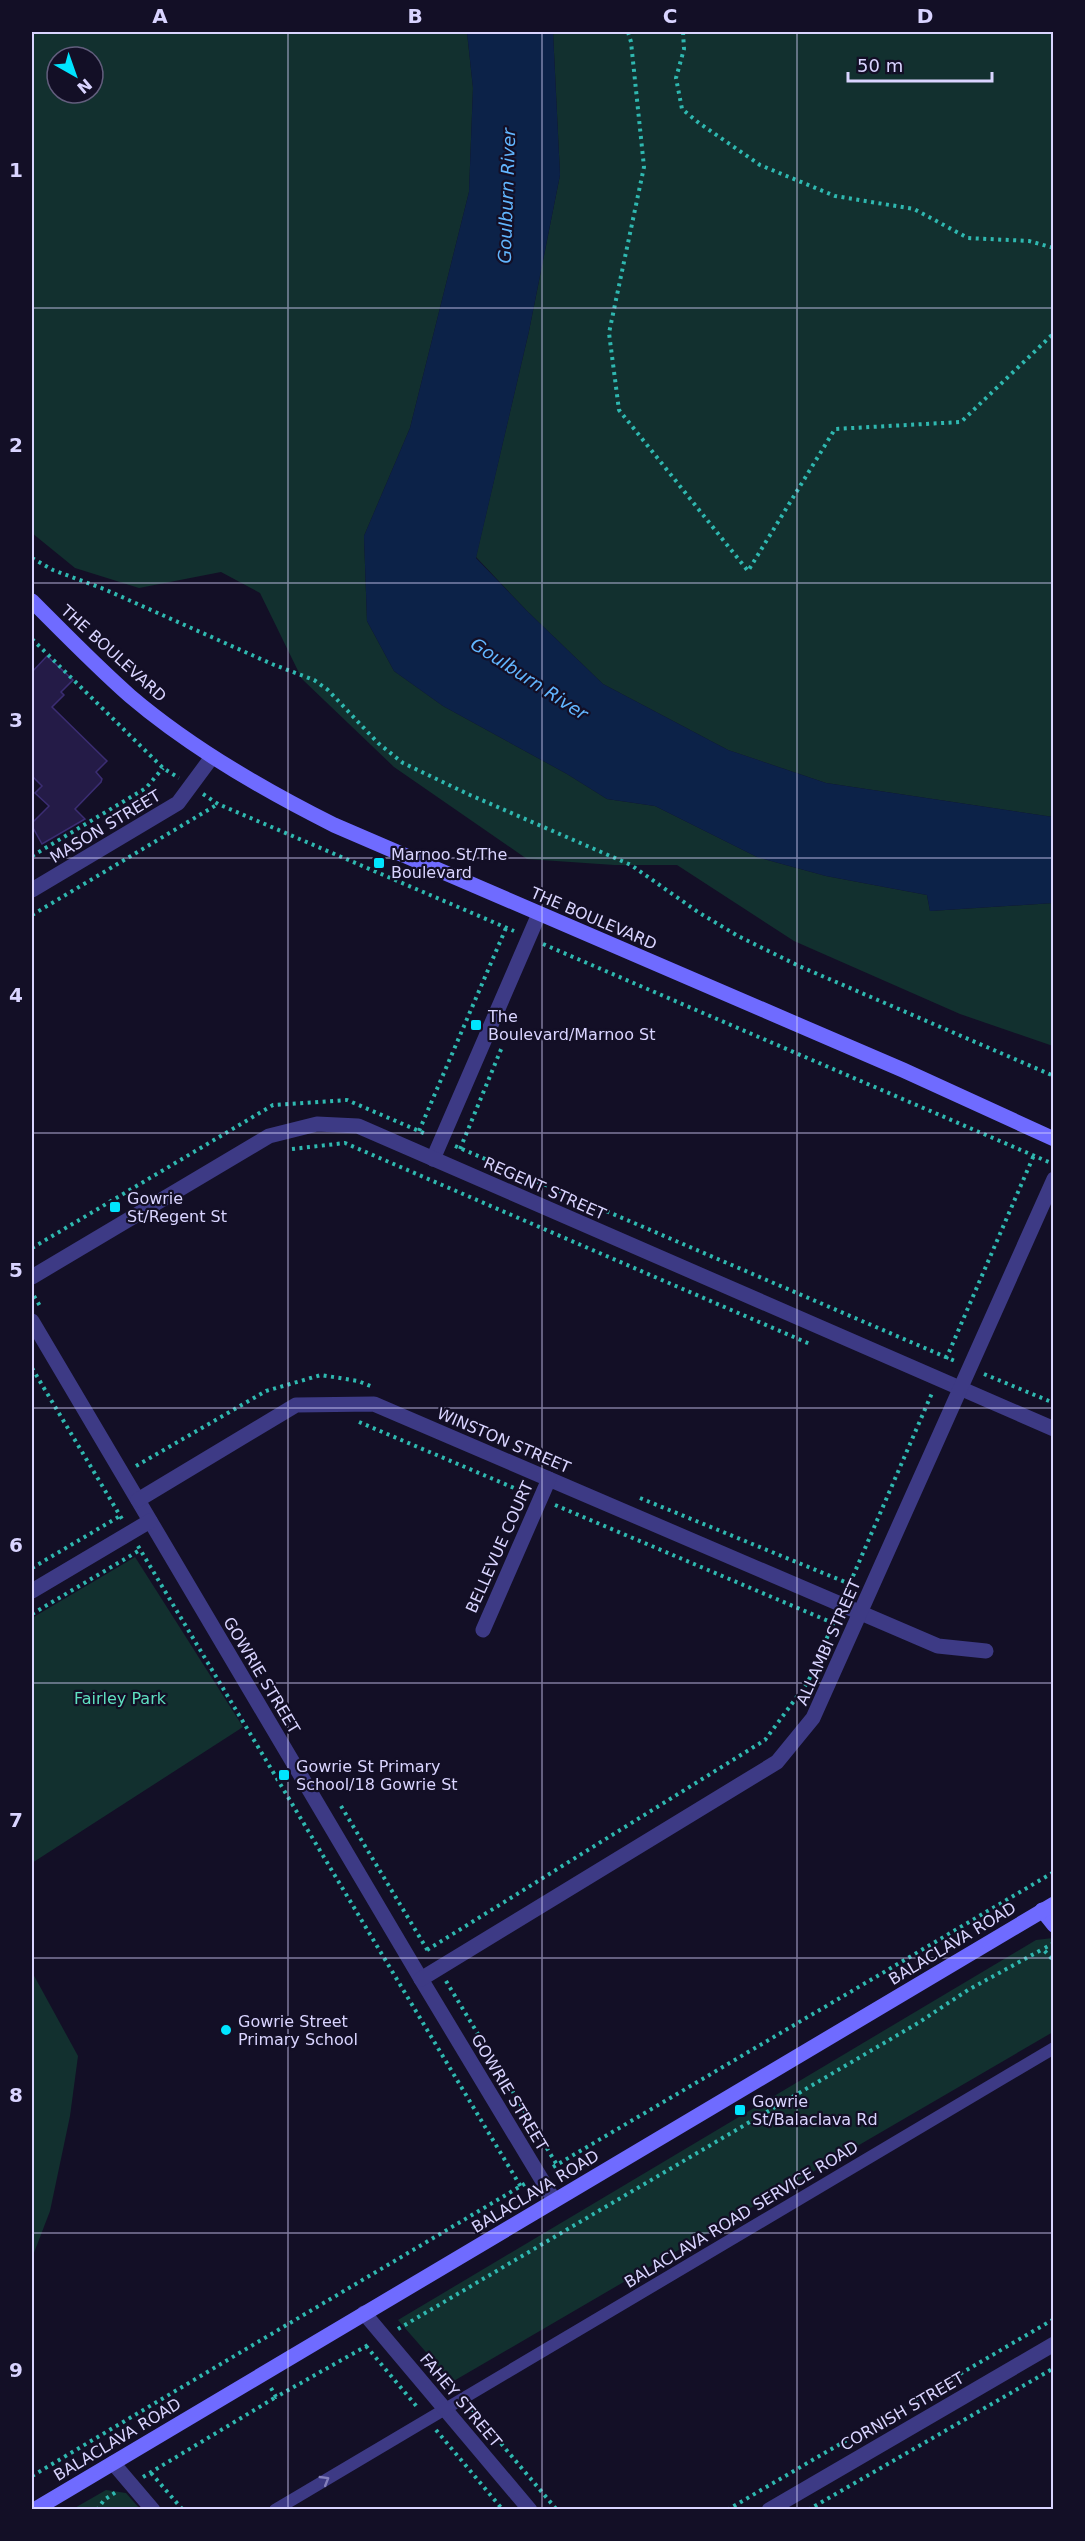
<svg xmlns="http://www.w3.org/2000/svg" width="1085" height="2541" font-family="'DejaVu Sans',sans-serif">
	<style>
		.green { fill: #12302f; fill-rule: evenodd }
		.water { fill: #0c2248 }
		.building { fill: #241b47; stroke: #3b2d73; stroke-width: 1.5 }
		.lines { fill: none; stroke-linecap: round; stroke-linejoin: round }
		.path { stroke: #2fb8b0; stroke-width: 4; stroke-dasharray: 3 4.5; stroke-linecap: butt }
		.lane { stroke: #3d3a85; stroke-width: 12 }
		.street { stroke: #3d3a85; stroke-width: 15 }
		.secondary { stroke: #6f6bff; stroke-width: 15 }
		.oneway { stroke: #837fbc }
		.grid { fill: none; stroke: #d9d4ff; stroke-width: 1.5; stroke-opacity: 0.55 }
		.poi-dot { fill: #00e5ff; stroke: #130f26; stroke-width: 2 }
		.labels { text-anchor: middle; stroke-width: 4.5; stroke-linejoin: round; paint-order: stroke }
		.street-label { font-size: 16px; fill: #d9d4ff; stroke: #130f26 }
		.poi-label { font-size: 16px; fill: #d9d4ff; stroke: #130f26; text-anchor: start }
		.park-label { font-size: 16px; fill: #5fe0c0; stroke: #130f26 }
		.water-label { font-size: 18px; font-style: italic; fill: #62b6ff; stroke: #130f26 }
		.neatline { fill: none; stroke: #d9d4ff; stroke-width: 2 }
		.grid-label { font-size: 20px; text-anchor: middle; font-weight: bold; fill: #d9d4ff }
	</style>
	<rect width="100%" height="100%" fill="#130f26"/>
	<g class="green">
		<path d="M32,32H467L473,88L469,192L410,428L364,536L367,621L394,671L443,706L567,774L607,799L655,806L757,857L826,876L927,895L930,911L1053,903V1046L960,1014L794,941L677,865H614L527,859L394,767L302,679L260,593L221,572L139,588L75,568L32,533ZM57,57H93V93H57Z"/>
		<path d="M553,32H1053V817L826,783L728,750L603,684L527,611L476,557L529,331L560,175Z"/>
		<path d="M135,1557L243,1727L32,1863V1618Z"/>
		<path d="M1053,1938V2032L452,2382L398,2320L1036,1940Z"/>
		<path d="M32,1972L78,2056L70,2116L50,2211L32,2258Z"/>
		<path d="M106,2490L126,2493L140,2509H73Z"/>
	</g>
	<path class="water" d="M467,32H553L560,175L529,331L476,558L527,611L603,684L728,750L826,783L1053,817V903L930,911L927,895L826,876L757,857L655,806L607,799L567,774L443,706L394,671L367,621L364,536L410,428L469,192L473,88Z"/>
	<path class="building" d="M47,656L73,680L61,692L64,695L52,707L107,761L96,772L102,779L101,782L75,809L85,819L42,844L32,826V823L49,806L35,793L42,786L32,776V672Z"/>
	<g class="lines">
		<g class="path">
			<path d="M628,32L631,42L644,167L609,333L619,410L748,571L835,429L961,422L1054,333"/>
			<path d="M683,32L684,49L676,78L682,109L699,123L760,165L835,196L914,209L968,238L1029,241L1054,248"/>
			<path d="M32,558L53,570L104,589L272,664L314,680L328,690L378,743L403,763L470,795L631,865L698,912L738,936L799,966L1054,1076"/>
			<path d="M32,639L163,768L179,778"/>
			<path d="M203,794L218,804L514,931"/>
			<path d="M32,856L146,788L163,768"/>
			<path d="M32,915L218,804"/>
			<path d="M543,944L1051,1163"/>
			<path d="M419,1131L506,928"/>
			<path d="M455,1146L955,1361"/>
			<path d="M292,1149L345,1143L810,1344"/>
			<path d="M460,1149L502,1047"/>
			<path d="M32,1248L273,1105L347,1100L426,1134"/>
			<path d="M34,1296L40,1306"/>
			<path d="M946,1359L1034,1155"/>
			<path d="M32,1368L122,1519"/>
			<path d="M984,1374L1054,1403"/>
			<path d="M359,1422L526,1493"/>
			<path d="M136,1466L266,1391L321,1375L358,1381L373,1387"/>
			<path d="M640,1498L850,1584"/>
			<path d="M555,1505L833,1623"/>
			<path d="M138,1546L521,2187"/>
			<path d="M32,1568L120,1516"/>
			<path d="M847,1590L932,1393"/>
			<path d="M32,1614L140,1550"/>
			<path d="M341,1806L428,1951"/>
			<path d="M1054,1943L1043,1949L1054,1961"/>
			<path d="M427,1950L765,1740L808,1682L835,1619"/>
			<path d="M446,1981L557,2165"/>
			<path d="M553,2167L1054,1872"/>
			<path d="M398,2329L918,2023L968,1990L1043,1949"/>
			<path d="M366,2346L418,2408"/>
			<path d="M271,2388L276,2397L370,2344"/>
			<path d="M472,2409L557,2510"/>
			<path d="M436,2430L503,2510"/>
			<path d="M151,2473L183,2510"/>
			<path d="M32,2476L526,2183"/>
			<path d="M143,2477L276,2397"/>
			<path d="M97,2510L104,2500L116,2492"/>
			<path d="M727,2510L1054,2319"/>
			<path d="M808,2510L1054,2368"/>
		</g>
		<path class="lane" d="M275,2510L1054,2048"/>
		<g class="street">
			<path d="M32,890L178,803L212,757"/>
			<path d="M433,1159L539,914"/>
			<path d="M32,1277L269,1136L317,1124L358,1126L1054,1429"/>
			<path d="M32,1321L421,1979L554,2200"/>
			<path d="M138,1500L296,1405L374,1404L938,1646L986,1651"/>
			<path d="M32,1591L150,1521"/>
			<path d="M483,1630L549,1479"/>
			<path d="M421,1979L777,1762L813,1718L1054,1179"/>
			<path d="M364,2313L530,2510"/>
			<path d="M113,2463L153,2510"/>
			<path d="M769,2510L1054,2344"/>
		</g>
		<g class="secondary">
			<path d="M32,601C64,633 96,666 130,696C191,748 262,789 334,825L903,1070L1054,1139"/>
			<path d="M1042,1910L1054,1925"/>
			<path d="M34,2510L1054,1904"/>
		</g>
	</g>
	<defs><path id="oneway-chevron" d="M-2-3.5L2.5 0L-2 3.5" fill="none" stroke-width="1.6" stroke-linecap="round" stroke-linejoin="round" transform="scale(1.5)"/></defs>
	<use class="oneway" href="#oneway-chevron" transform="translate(325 2480) rotate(-31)"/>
	<path class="grid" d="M288,32V2510M542,32V2510M797,32V2510M32,308H1054M32,583H1054M32,858H1054M32,1133H1054M32,1408H1054M32,1683H1054M32,1958H1054M32,2233H1054"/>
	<g class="poi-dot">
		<rect x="373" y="857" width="12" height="12" rx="3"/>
		<rect x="470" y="1019" width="12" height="12" rx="3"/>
		<rect x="109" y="1201" width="12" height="12" rx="3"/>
		<rect x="278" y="1769" width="12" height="12" rx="3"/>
		<circle cx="226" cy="2030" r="6"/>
		<rect x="734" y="2104" width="12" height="12" rx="3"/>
	</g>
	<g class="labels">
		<g class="street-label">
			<text transform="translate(114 653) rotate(42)" y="6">THE BOULEVARD</text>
			<text transform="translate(105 826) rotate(-31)" y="6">MASON STREET</text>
			<text transform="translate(594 918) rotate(23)" y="6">THE BOULEVARD</text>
			<text transform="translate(545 1188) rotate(24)" y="6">REGENT STREET</text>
			<text transform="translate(504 1440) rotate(23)" y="6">WINSTON STREET</text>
			<text transform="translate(499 1547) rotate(-66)" y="6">BELLEVUE COURT</text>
			<text transform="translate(828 1642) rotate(-66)" y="6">ALLAMBI STREET</text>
			<text transform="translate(262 1675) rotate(59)" y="6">GOWRIE STREET</text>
			<text transform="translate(952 1943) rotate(-31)" y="6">BALACLAVA ROAD</text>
			<text transform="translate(510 2092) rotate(59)" y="6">GOWRIE STREET</text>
			<text transform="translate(535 2191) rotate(-31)" y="6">BALACLAVA ROAD</text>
			<text transform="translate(741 2214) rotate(-31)" y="6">BALACLAVA ROAD SERVICE ROAD</text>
			<text transform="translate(461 2400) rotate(50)" y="6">FAHEY STREET</text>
			<text transform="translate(902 2411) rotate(-30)" y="6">CORNISH STREET</text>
			<text transform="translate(117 2439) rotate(-31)" y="6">BALACLAVA ROAD</text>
		</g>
		<g class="poi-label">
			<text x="391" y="860">Marnoo St/The<tspan x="391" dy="18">Boulevard</tspan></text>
			<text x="488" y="1022">The<tspan x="488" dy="18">Boulevard/Marnoo St</tspan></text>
			<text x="127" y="1204">Gowrie<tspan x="127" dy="18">St/Regent St</tspan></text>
			<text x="296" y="1772">Gowrie St Primary<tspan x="296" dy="18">School/18 Gowrie St</tspan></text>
			<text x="238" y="2027">Gowrie Street<tspan x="238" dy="18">Primary School</tspan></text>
			<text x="752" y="2107">Gowrie<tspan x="752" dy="18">St/Balaclava Rd</tspan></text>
		</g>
		<g class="park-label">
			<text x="120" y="1704">Fairley Park</text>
		</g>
		<g class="water-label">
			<text transform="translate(507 196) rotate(-88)" y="6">Goulburn River</text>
			<text transform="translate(529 679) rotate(33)" y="6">Goulburn River</text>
		</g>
	</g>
	<rect width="1085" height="2541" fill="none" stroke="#130f26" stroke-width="66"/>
	<g transform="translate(75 75) rotate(140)"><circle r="28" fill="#130f26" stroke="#625e7d" stroke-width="1.5"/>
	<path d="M0-4.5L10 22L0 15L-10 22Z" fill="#00e5ff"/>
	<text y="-9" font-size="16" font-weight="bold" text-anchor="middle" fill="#d9d4ff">N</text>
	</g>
	<path d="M848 72v9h144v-9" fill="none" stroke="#d9d4ff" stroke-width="3"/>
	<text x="857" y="72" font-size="18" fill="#d9d4ff" stroke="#130f26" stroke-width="4.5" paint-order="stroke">50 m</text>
	<rect x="33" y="33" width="1019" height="2475" class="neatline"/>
	<g class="grid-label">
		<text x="160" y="23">A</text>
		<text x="415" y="23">B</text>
		<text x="670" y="23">C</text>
		<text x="925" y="23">D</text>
		<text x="16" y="177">1</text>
		<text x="16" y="452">2</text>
		<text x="16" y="727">3</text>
		<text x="16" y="1002">4</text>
		<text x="16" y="1277">5</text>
		<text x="16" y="1552">6</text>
		<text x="16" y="1827">7</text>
		<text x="16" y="2102">8</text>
		<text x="16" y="2377">9</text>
	</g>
</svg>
